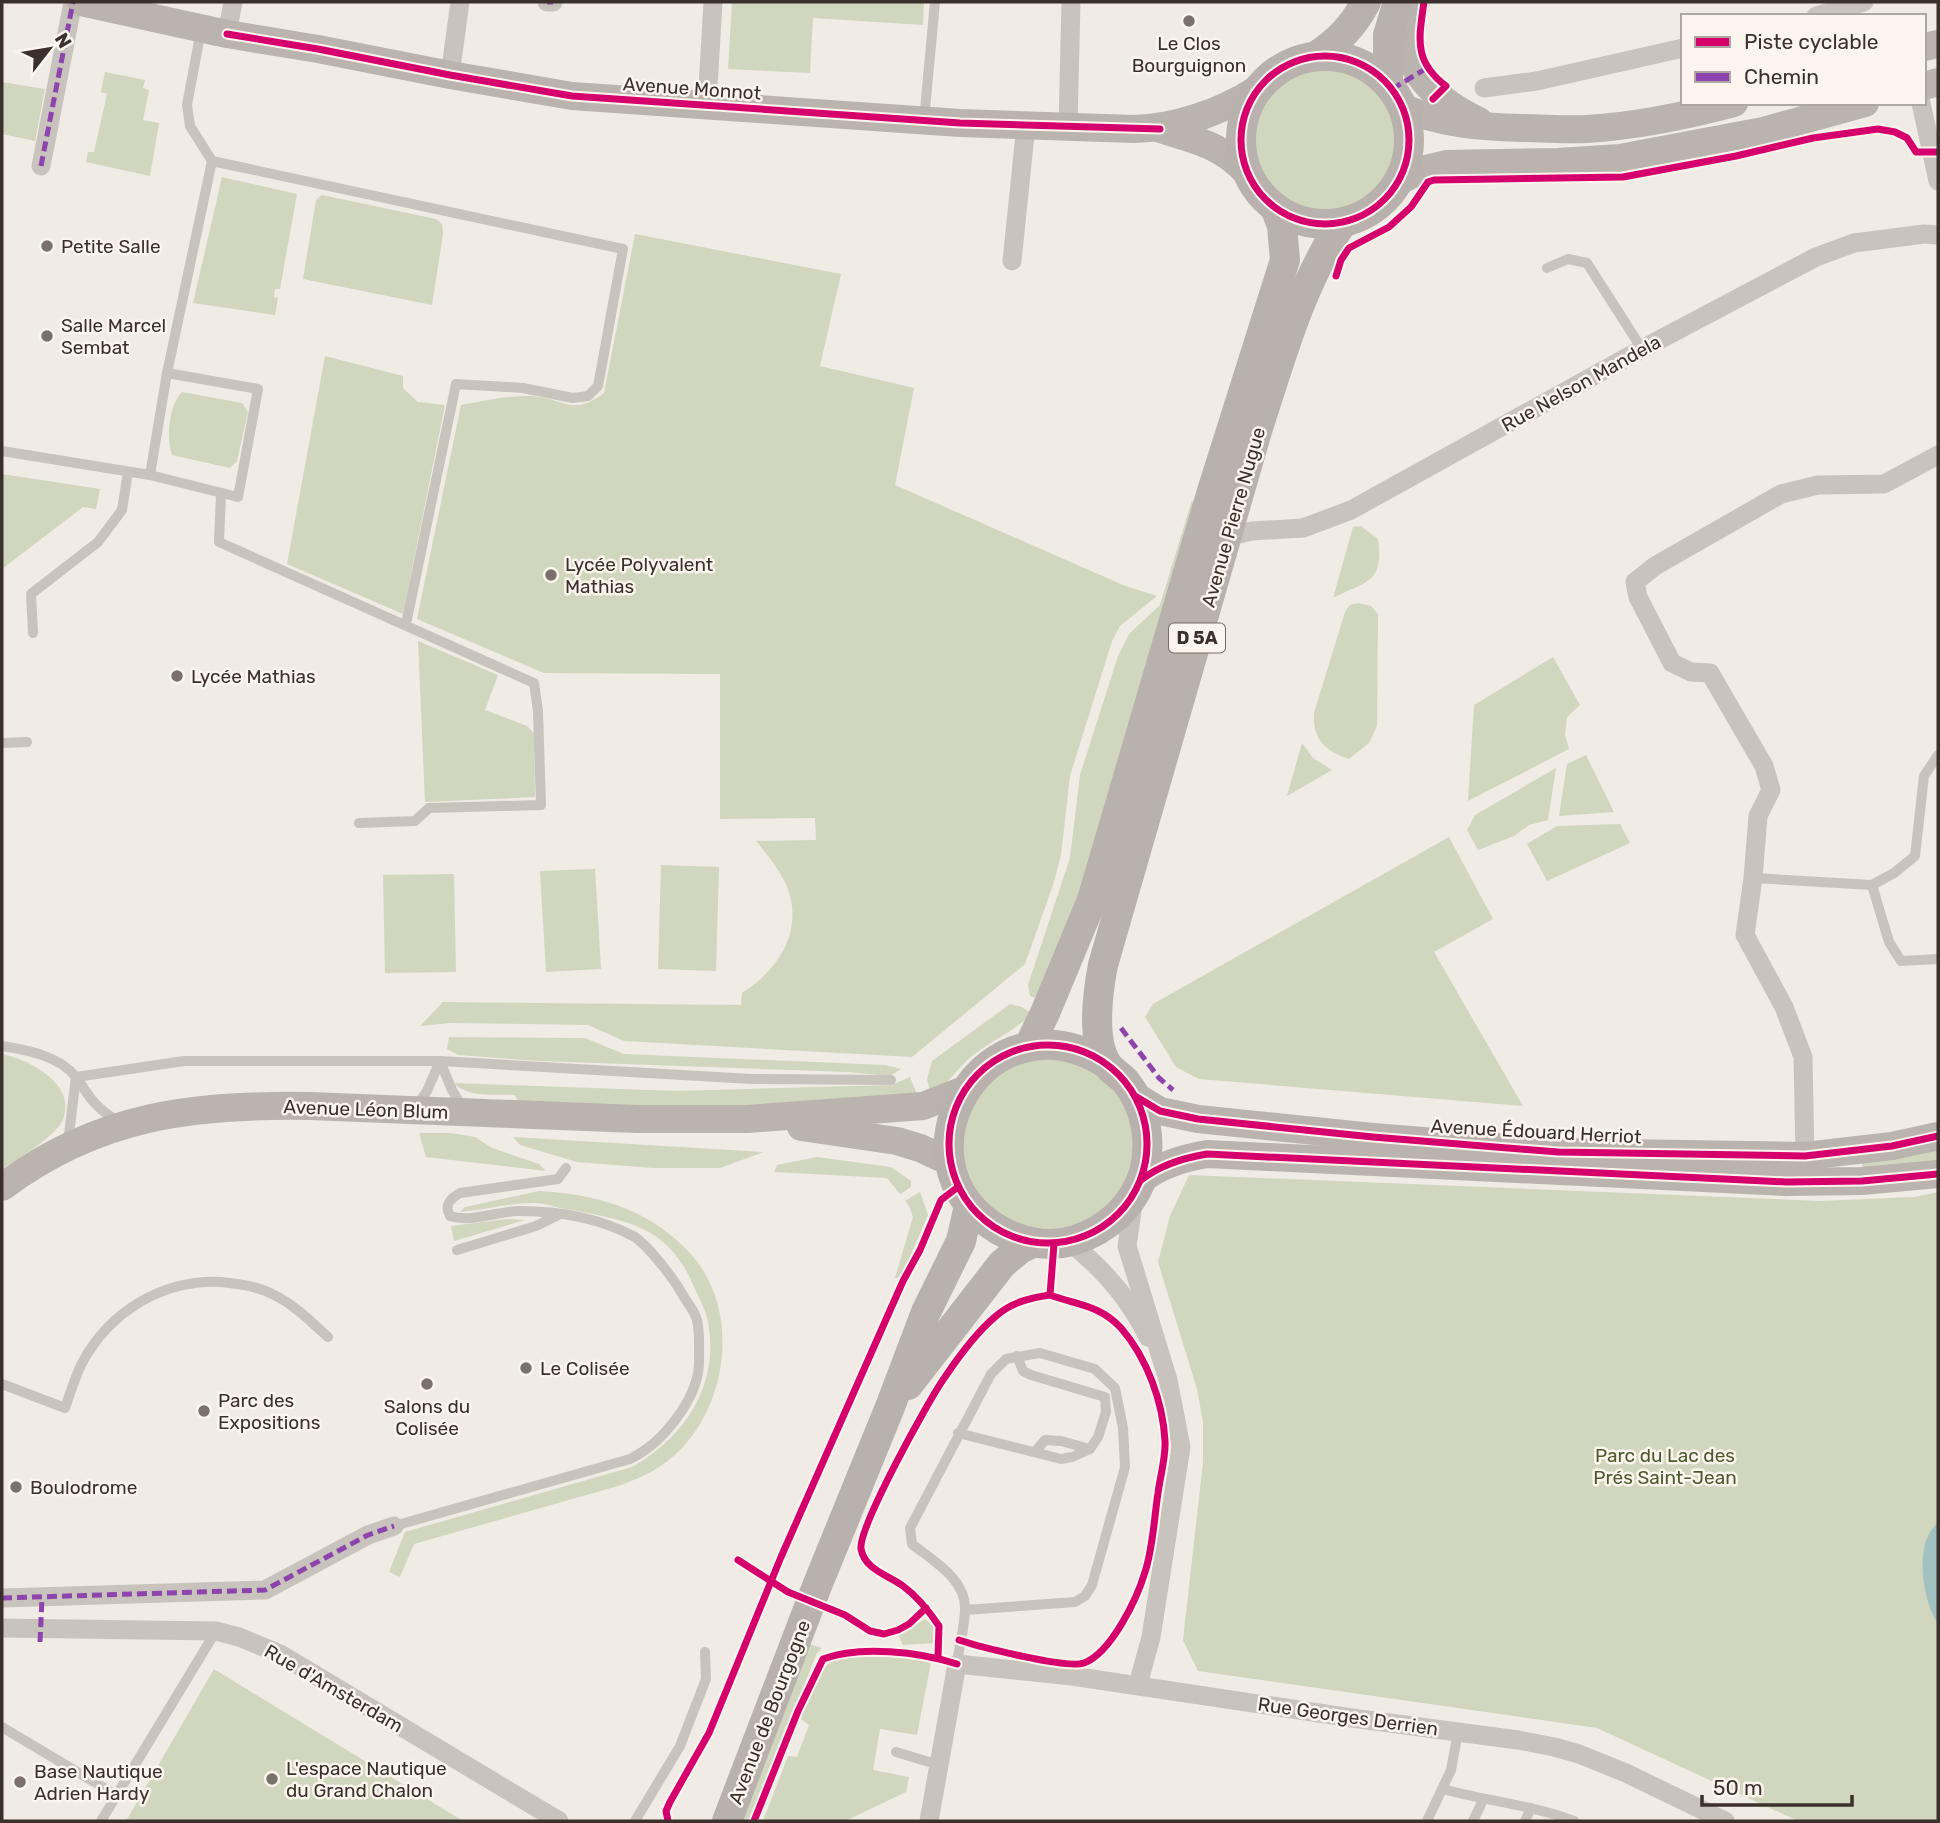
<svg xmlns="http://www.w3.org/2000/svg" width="1940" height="1823" font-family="Rubik,sans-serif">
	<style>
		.green { fill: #d1d6bf }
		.water { fill: #a1c2c1 }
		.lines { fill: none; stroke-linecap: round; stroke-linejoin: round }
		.lane { stroke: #c9c3be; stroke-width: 10 }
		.street { stroke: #c9c3be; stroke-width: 19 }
		.secondary { stroke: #bab3ae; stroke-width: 28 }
		.primary { stroke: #b8b1ad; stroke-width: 30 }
		.quiet { stroke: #8e44ad; stroke-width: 5; stroke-dasharray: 10 5; stroke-linecap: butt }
		.cycleway-casing { stroke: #fbf5ee; stroke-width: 11 }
		.cycleway { stroke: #d6006c; stroke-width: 7 }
		.poi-dot { fill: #7a716c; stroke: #fbf5ee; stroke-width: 2.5 }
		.labels { text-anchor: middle; stroke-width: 5; stroke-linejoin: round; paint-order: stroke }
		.shield { fill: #fbf5ee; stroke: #756b66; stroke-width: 2 }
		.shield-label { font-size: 18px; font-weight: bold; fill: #3b302b }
		.poi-label { font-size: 19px; fill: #3b302b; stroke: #fbf5ee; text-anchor: start }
		.street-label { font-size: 19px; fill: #3b302b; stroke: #fbf5ee }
		.park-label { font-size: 19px; fill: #4a5a2e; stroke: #fbf5ee }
	</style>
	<rect width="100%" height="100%" fill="#f0ebe5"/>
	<g class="green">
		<path d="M732,2H924L923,25L813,18L810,73L728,69Z"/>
		<circle cx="1325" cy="139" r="72"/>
		<path d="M105,72L145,80L143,88L149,90L143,120L159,123L150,176L86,162L88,152H94L107,94L101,92Z"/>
		<path d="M2,82L45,89L35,141L2,134Z"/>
		<path d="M222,177L297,194L280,289H275L274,297L278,298L275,315L193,303Z"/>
		<path d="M322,195L436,219L442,224L443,234L432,305L303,279L316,200Z"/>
		<path d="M635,234L841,274L820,366L914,388L895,485L1123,585L1157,596L1120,626L1112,641L1070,776L1061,855L1054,882L1025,964L912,1057L624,1041L588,1025L451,1023L420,1026L443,1002L741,1005L742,993C780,969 806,928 785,882C777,867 767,854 756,841L816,840L815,818L720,819V674L544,673L417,619L461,405C484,401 509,395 532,396C566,399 572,417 604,393Z"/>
		<path d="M325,356L403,376V388L418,402L445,405L403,614L287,564Z"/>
		<path d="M182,392L242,403L248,412L237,461L230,468L172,455C166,437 169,405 182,392Z"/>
		<path d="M2,474L100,489L96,509L83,507L2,569Z"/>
		<path d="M1192,500L1196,508L1082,896L1040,1000L1030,996L1028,985L1070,858L1080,775L1118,656L1129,634L1160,605Z"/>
		<path d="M1361,526L1378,539C1384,584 1366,581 1333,598L1353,527Z"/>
		<path d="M1359,603L1371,606L1378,614L1377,726L1369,743L1349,759C1326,752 1312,739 1314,713L1345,612L1350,605Z"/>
		<path d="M418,641L498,675L485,710L527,726L534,733L535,797L425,802Z"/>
		<path d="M1553,657L1580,705L1567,717L1565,735L1569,749L1468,801L1474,705Z"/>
		<path d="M1302,743L1313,758L1332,770L1287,796Z"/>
		<path d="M1586,755L1614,812L1559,816L1567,764Z"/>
		<path d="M1556,768L1548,820L1529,825L1514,836L1478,850L1467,830L1475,815Z"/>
		<path d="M1620,824L1630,843L1547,881L1527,844L1557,826Z"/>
		<path d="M1449,837L1493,919L1434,952L1523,1106L1199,1079L1176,1067L1145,1017L1153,1004Z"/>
		<path d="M661,865L719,867L716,971L658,969Z"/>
		<path d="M595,869L601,969L546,972L540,871Z"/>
		<path d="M454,874L456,972L385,973L383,875Z"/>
		<path d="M1010,1004L1022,1007L1032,1014C1014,1031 991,1041 972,1056C957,1068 948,1085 931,1095L927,1079L932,1061Z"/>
		<path d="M449,1037L585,1038L624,1054L885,1065L901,1069L890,1076L847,1072L540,1061L458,1055L447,1049Z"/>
		<path d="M2,1054C28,1059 75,1083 64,1117C58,1136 18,1158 2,1169Z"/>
		<circle cx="1048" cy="1144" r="85"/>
		<path d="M910,1077L917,1094L861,1103L683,1106L519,1104L515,1095C496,1094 467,1098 454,1083L677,1091L891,1085Z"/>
		<path d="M419,1133H451L475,1137L492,1148L539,1164L546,1171L426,1157Z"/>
		<path d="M513,1137L764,1152L720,1168H653L577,1162L520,1145Z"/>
		<path d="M1938,1146V1163L1862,1169L1863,1159Z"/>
		<path d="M817,1157L891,1167L911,1181V1187L900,1194L887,1178L774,1172L777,1165Z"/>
		<path d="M1189,1175L1821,1201L1914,1197L1938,1192V1821H1798L1597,1728L1198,1671L1183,1640L1203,1462V1422L1197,1389L1158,1262L1170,1216Z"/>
		<path d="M539,1191C596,1194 649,1209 689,1252C739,1305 730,1397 682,1448C664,1467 642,1478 618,1486L414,1544L400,1577L389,1572L405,1532L632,1467C685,1437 720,1385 708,1322C706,1310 699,1298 694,1287C684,1262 668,1241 643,1229C617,1217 588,1213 560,1208C552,1206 543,1203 534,1203C510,1203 484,1210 460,1212L465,1207Z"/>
		<path d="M920,1192L928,1215L901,1278H895L913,1217L909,1206L905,1201Z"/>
		<path d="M507,1219L525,1220L454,1241L451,1226Z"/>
		<path d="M925,1619L933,1626V1643L903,1645L898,1635Z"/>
		<path d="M806,1643L822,1648L817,1653L750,1821H740Z"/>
		<path d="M837,1657H900L931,1662L917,1735L880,1729L873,1770L909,1777L906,1792L845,1821H763L788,1756L797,1757L809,1725L800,1718C809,1695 815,1671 837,1657Z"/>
		<path d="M214,1669L463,1821H126Z"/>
	</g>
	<path class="water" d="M1938,1522V1624C1924,1603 1917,1560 1928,1536C1930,1531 1935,1526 1938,1522Z"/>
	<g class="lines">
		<g class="lane">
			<path d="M201,30L187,105L190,126L212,161"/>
			<path d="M924,120L935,2"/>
			<path d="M1547,268L1568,259L1587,263L1642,349"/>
			<path d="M167,373L212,161L623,249L598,386L588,396L573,398L523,388L456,384L406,624"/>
			<path d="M2,451L150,475L238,497L258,389L167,373L150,475"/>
			<path d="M221,494L219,542L534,683L538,711L541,805L429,808L415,821L359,823"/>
			<path d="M33,633L31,594L98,542L122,510L128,472"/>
			<path d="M2,743L27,742"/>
			<path d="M1938,755L1924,776L1915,856L1894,873L1872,885L1889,942L1901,961L1938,959"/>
			<path d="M1753,878L1872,885"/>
			<path d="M2,1046C28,1050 59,1056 76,1077L184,1061H440L752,1079L891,1080"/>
			<path d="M440,1061L452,1090L462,1107"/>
			<path d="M77,1077C88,1097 98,1110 118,1121"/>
			<path d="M416,1107L427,1091L440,1061"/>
			<path d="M65,1141L69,1134L76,1077"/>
			<path d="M457,1250L536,1226L560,1214"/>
			<path d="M2,1384L65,1408C70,1394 75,1377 82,1363C110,1311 163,1279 222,1282C239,1284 258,1286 274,1295C295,1305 311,1322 328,1337"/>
			<path d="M958,1433L1061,1459L1072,1457L1090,1449L1098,1437L1106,1412L1105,1397L1031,1375L1023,1371L1017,1356"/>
			<path d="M1035,1452L1045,1440L1061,1441L1090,1449"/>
			<path d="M394,1526L630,1459C663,1443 701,1396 699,1358C699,1346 700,1332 697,1320C695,1311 686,1301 681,1292C674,1279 646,1243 633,1236C597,1217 559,1211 519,1211C498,1211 471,1223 450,1216C444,1205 450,1199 460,1193L558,1179L566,1168"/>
			<path d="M957,1664C959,1646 965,1627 965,1609C966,1579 933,1561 912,1544L910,1528L991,1374L1006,1359L1040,1353L1095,1369L1115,1388L1123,1428L1125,1467L1092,1585L1085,1596L1075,1602L965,1610"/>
			<path d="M2,1727L116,1795"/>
			<path d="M896,1752L939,1765"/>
			<path d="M1443,1789C1486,1801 1533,1805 1574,1821"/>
			<path d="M101,1821L216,1631"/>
			<path d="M635,1821L680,1746L706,1679L705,1652"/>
			<path d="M1427,1821L1451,1770L1458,1732"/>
			<path d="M1473,1821L1483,1800"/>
			<path d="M1525,1821L1531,1808"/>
		</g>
		<g class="street">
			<path d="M547,2H553"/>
			<path d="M1816,16L1864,2"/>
			<path d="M227,34L233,2"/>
			<path d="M450,75L460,2"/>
			<path d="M1484,88L1537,81L1683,48"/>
			<path d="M1921,103L1938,181"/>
			<path d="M707,105L713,2"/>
			<path d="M1068,126L1071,2"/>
			<path d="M41,166L73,2"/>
			<path d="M1012,261L1026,125"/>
			<path d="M1226,537L1252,531L1303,528L1351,510L1642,349L1816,257L1854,243L1924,234L1938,235"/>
			<path d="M1805,1156L1803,1057L1784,1007L1745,935L1753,878L1758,816L1771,790L1764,766L1710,673L1691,672L1672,663L1638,597L1635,582L1655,566L1781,494L1818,485L1884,484L1938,455"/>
			<path d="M1134,1198L1127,1246L1168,1380L1181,1447L1151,1637L1138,1685"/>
			<path d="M1069,1242C1103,1268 1129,1298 1148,1337"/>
			<path d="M2,1598L265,1590L368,1535L394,1526"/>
			<path d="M2,1628L216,1631L239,1637L280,1654L559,1821"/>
			<path d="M929,1821L957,1664L1072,1676L1352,1718L1518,1740L1554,1747L1579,1754L1626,1773L1725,1821"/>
		</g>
		<g class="secondary">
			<path d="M81,2L227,34L318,49L450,75L572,96L960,123L1134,129C1176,128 1221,112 1256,90"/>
			<path d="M1416,2C1414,13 1410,24 1409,35C1405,77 1446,105 1479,121"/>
			<path d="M1924,47L1938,44"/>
			<path d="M1924,86L1938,82"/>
			<path d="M1402,107C1440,124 1481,127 1522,128C1544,128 1565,130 1587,129C1637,126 1685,116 1734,103"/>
			<path d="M1160,129C1195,140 1222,145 1247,173"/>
			<path d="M1399,181L1421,170L1446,164L1558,162L1620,158L1763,131L1865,103"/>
			<path d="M1135,1096L1160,1111L1198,1119L1373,1137L1558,1152L1805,1156L1892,1146L1938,1136"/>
			<path d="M801,1127L897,1141L920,1148L950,1162"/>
			<path d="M1141,1180C1160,1165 1183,1158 1207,1154L1786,1182L1862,1181L1938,1174"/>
			<path d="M2,1187C98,1115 194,1104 310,1106L637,1119H747L923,1106L964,1090"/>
		</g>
		<g class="primary">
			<circle cx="1325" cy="140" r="84"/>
			<path d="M1316,56C1339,41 1353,26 1366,2"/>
			<path d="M1388,84V35L1398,2"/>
			<path d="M1029,1046L1045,1013L1092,900L1212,491L1285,260L1282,226L1276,210"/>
			<path d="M1107,1064C986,987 884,1162 999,1230C1021,1243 1050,1248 1075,1240C1107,1230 1134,1206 1144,1172C1152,1142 1146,1107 1126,1082C1121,1076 1111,1071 1107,1064C1091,1040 1098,991 1103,965L1257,431C1280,361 1300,285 1342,223"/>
			<path d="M908,1385L1002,1264L1020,1249L1032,1243"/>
			<path d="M727,1821L817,1586L890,1407L926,1312L961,1241L969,1206"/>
		</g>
		<g class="quiet">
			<path d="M547,2H553"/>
			<path d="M1392,89L1427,68"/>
			<path d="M41,166L73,2"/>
			<path d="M1121,1028L1159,1078L1173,1090"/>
			<path d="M2,1598L265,1590L368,1535L394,1526"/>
			<path d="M40,1642L42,1598"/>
		</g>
		<defs>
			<g id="cycleway">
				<path d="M1424,2C1419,38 1413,61 1446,86L1433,99"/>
				<path d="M227,34L318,49L450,75L572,96L960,123L1160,129"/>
				<circle cx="1325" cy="140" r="84"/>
				<path d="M1336,276L1341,260L1349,248L1389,227L1411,207L1428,182L1434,180L1623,177L1736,156L1813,138L1878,129L1895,132L1907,138L1916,152H1938"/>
				<circle cx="1048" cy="1144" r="99"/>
				<path d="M1135,1096L1160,1111L1198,1119L1373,1137L1558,1152L1805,1156L1892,1146L1938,1136"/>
				<path d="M1141,1180C1160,1165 1183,1158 1207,1154L1786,1182L1862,1181L1938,1174"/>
				<path d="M738,1560L788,1592L845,1615L870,1631L884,1634L898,1630L909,1624L926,1608"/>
				<path d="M959,1640C980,1647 1067,1669 1084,1663C1111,1653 1137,1599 1145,1572C1153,1548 1154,1519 1158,1493C1160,1477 1166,1457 1165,1441C1163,1402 1147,1358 1121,1328C1100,1305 1077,1305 1050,1295"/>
				<path d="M938,1657L939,1626C929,1611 918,1597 903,1586C888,1575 865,1570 861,1549C858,1528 929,1399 945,1377C959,1356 977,1332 996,1316C1012,1302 1030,1298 1050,1295L1054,1244"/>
				<path d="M668,1821L666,1811L670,1802L709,1733L781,1557L903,1281L920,1250L941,1200L958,1187"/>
				<path d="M754,1821L798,1711L823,1659C860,1645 920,1652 957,1664"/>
			</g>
		</defs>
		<use href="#cycleway" class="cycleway-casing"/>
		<use href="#cycleway" class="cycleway"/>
	</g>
	<g class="poi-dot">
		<circle cx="1189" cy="21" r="7"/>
		<circle cx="47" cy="246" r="7"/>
		<circle cx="47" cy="336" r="7"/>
		<circle cx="551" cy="575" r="7"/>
		<circle cx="177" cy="676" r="7"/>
		<circle cx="526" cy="1368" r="7"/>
		<circle cx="427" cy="1384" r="7"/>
		<circle cx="204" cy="1411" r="7"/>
		<circle cx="16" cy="1487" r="7"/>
		<circle cx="272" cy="1779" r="7"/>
		<circle cx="20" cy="1782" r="7"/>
	</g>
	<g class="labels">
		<rect class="shield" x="1169" y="623.5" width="56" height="29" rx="5"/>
		<g class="shield-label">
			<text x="1197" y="644">D 5A</text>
		</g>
		<g class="poi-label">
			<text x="1189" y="50" text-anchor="middle">Le Clos<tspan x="1189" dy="22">Bourguignon</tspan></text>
			<text x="61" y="253">Petite Salle</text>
			<text x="61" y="332">Salle Marcel<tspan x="61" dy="22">Sembat</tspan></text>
			<text x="565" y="571">Lycée Polyvalent<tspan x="565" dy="22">Mathias</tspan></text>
			<text x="191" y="683">Lycée Mathias</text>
			<text x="540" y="1375">Le Colisée</text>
			<text x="218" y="1407">Parc des<tspan x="218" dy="22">Expositions</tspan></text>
			<text x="427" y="1413" text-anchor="middle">Salons du<tspan x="427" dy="22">Colisée</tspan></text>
			<text x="30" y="1494">Boulodrome</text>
			<text x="286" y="1775">L'espace Nautique<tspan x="286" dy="22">du Grand Chalon</tspan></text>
			<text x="34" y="1778">Base Nautique<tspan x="34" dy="22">Adrien Hardy</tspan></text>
		</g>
		<g class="street-label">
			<text transform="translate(692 88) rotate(4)" y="7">Avenue Monnot</text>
			<text transform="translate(1581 383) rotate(-29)" y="7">Rue Nelson Mandela</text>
			<text transform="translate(1233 517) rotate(-74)" y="7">Avenue Pierre Nugue</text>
			<text transform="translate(366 1109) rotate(2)" y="7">Avenue Léon Blum</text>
			<text transform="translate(1536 1131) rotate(3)" y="7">Avenue Édouard Herriot</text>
			<text transform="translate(334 1688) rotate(30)" y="7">Rue d'Amsterdam</text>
			<text transform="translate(769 1712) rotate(-69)" y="7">Avenue de Bourgogne</text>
			<text transform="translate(1348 1716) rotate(8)" y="7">Rue Georges Derrien</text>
		</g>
		<g class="park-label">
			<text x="1665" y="1462">Parc du Lac des<tspan x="1665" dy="22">Prés Saint-Jean</tspan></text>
		</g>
	</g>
	<rect width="1940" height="1823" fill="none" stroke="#3b302b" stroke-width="7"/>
	<rect x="1681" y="14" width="245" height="91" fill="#fbf5ee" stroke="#aea6a0" stroke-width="2"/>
	<rect x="1695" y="37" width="35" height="10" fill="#d6006c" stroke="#aea6a0" stroke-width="2"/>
	<text x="1744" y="49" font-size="21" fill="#3b302b">Piste cyclable</text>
	<rect x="1695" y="72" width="35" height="10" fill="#8e44ad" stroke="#aea6a0" stroke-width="2"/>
	<text x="1744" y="84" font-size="21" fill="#3b302b">Chemin</text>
	<g transform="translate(49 49) rotate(59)" stroke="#fbf5ee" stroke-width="5" paint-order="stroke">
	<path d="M0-5L12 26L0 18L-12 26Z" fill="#3b302b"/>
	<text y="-10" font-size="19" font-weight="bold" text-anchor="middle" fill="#3b302b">N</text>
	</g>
	<path d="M1702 1795v10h150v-10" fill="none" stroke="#3b302b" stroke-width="3.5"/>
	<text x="1713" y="1795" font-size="21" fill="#3b302b" stroke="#fbf5ee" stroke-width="5" paint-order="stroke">50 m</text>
</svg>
